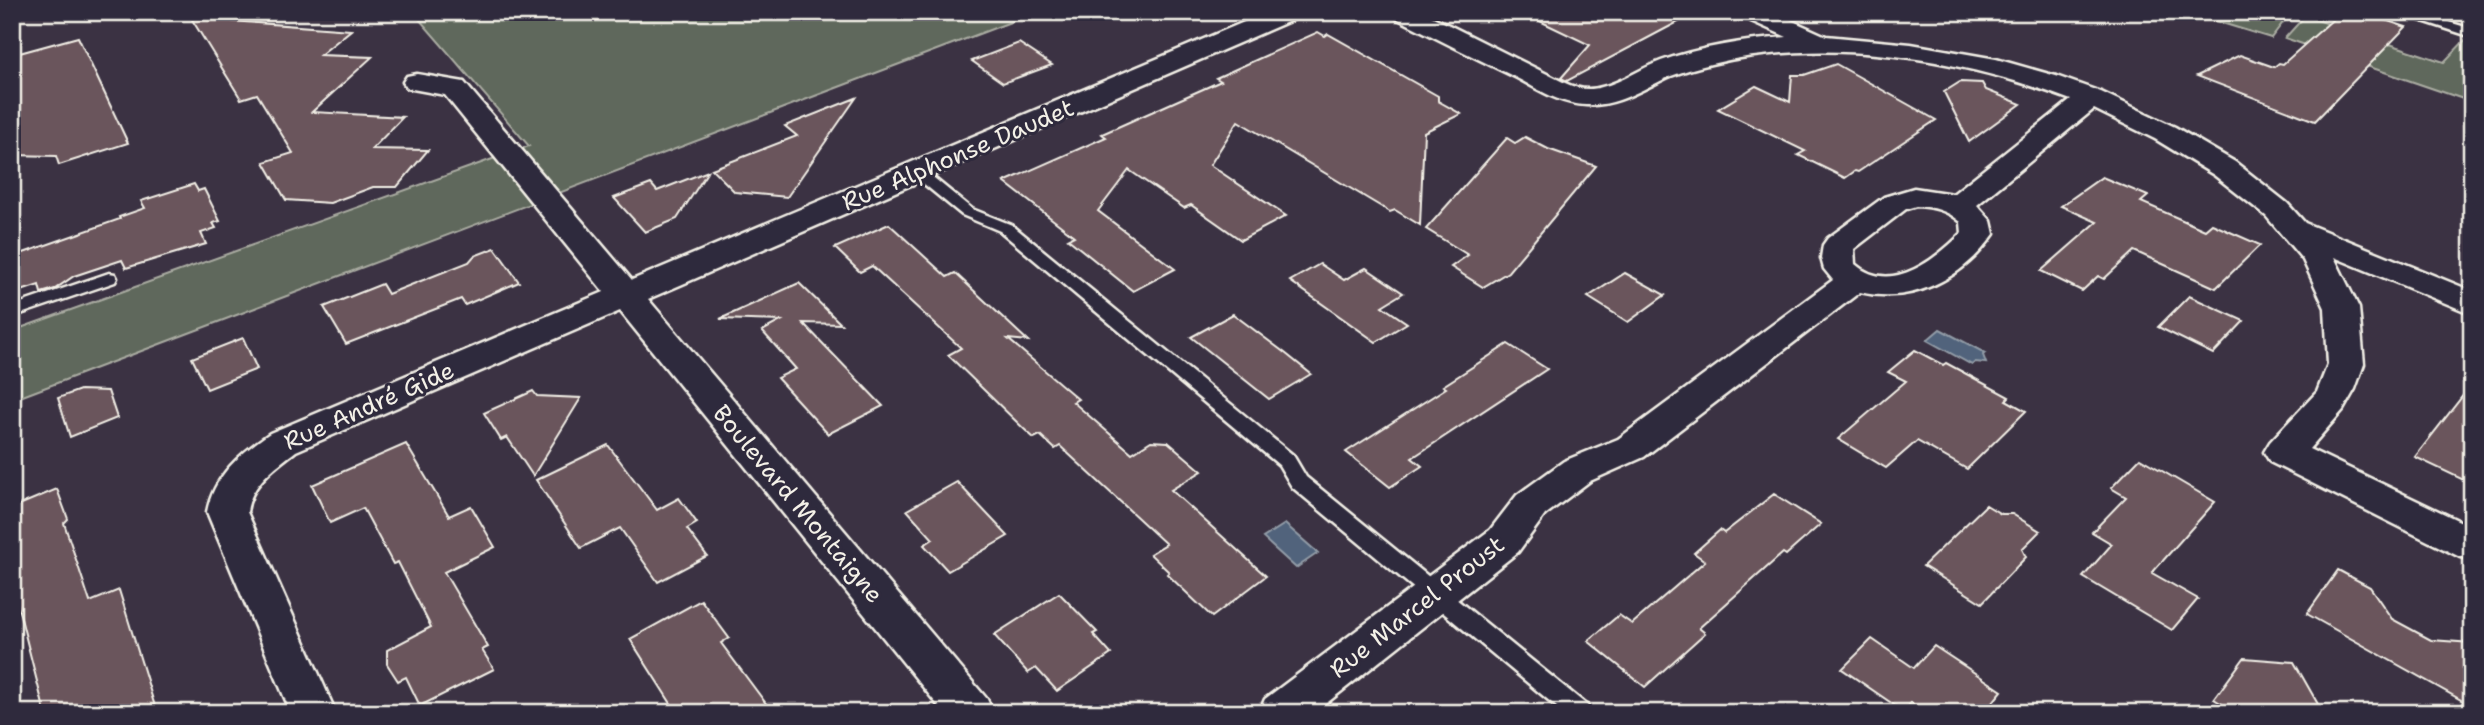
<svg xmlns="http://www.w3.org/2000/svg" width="2484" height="725" font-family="'Shantell Sans',sans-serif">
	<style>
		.green { fill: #5f685b; stroke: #aaaca2; stroke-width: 2 }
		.water { fill: #51637c; stroke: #929ca7; stroke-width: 2 }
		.building { fill: #6b545c; stroke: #f4f1e8; stroke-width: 2 }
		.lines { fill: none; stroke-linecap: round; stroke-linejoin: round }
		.service-casing { stroke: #f4f1e8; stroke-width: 5 }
		.minor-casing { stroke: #f4f1e8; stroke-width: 5 }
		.service { fill: #2f2a3d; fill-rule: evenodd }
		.minor { fill: #2f2a3d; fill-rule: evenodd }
		.labels { text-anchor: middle; stroke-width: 6; stroke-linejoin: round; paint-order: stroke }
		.street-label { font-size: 24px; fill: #f4f1e8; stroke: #2f2a3d }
	</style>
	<rect width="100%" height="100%" fill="#3b3243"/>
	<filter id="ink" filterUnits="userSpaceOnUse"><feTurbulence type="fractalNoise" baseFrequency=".0143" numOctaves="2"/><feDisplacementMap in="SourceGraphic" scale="14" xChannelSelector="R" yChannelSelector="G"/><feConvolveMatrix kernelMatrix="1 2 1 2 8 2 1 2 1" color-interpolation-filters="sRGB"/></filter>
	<g filter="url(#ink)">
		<g class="green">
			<path d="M413,12H1037L12,400V331L529,146Z"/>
			<path d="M2186,12H2291L2271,38Z"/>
			<path d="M2305,16L2444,62L2467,38L2472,39V102L2285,38Z"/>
		</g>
		<g class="water">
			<path d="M1940,329L1985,353L1983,355L1986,363L1975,362L1972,365L1927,340Z"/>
			<path d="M1285,524L1318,553L1296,568L1263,538Z"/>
		</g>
		<g class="building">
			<path d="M1521,12H1697L1567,81L1561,78L1590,45Z"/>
			<path d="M2341,12H2361L2406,27L2315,121L2197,76L2240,55L2274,67L2279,63L2283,64Z"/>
			<path d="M191,18L351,30L320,55L372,57L312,112L403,117L372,149L428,150L397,187H373L330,203L286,200L264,162L293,153L257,94L241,99Z"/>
			<path d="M1318,32L1325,36L1328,34L1438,96V101L1461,114L1424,132L1420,225L1395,210L1390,212L1238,121L1210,165L1286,216L1241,240L1191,205L1184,208L1129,170L1098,211L1175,269L1133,291L1068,239L1074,236L1004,182L1106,137L1102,134L1221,81L1216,78Z"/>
			<path d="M78,37L128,143L59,165L56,156L12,155V65L19,61L16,54Z"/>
			<path d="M1019,43L1052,65L1003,83L972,61Z"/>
			<path d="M1836,64L1936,120L1858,172L1855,171L1845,178L1798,155L1805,151L1718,109L1756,86L1790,102L1792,75H1804Z"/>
			<path d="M1960,82L1982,83L1986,90L2021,104L1969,142L1944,92Z"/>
			<path d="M856,98L787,197L735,192L712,169L797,136L785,126Z"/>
			<path d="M1525,137L1548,149L1596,166L1508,272L1483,287L1451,267L1468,255L1426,229L1507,138L1515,143Z"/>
			<path d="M708,171L677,219L645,232L614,198L651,184L657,191Z"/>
			<path d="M2102,177L2148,196L2141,202L2205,230L2212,224L2260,245L2216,288L2134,251L2104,279L2098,276L2082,291L2041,271L2097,222L2061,206Z"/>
			<path d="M194,184L198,191L204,189L220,221L213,223L216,228L201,233L206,244L126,268L122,260L74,276L55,289L41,293L39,285L12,294V257L120,219L119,217L145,208L141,201Z"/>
			<path d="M889,224L947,277L955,273L1028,341L1008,339L1078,399L1073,402L1132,453L1151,441L1168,442L1202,471L1171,490L1266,576L1212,617L1167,574L1169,572L1150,554L1166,544L1060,446L1055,449L1040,435L1034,438L1024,429L948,355L961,348L872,266L860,272L835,248Z"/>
			<path d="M495,248L519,282L465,305L461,299L346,344L324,307L382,284L388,294L469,262L474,256Z"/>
			<path d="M1320,264L1344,280L1366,268L1403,293L1382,306L1407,323L1376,342L1290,281Z"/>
			<path d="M1625,273L1665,295L1628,322L1588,297Z"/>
			<path d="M799,283L841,324L803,323L883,406L828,434L777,378L796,369L762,331L781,321L720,319Z"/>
			<path d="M2189,296L2244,321L2213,354L2158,327Z"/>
			<path d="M1233,314L1285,353L1311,374L1269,399L1191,337Z"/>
			<path d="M243,338L257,369L207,389L192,358Z"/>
			<path d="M1508,344L1547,369L1412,458L1422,466L1390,487L1346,452L1446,388L1443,386Z"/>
			<path d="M1915,350L1943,365L1946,363L2009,397L2006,400L2026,411L1967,469L1917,441L1886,468L1838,439L1906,381L1888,372Z"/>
			<path d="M2472,384V484L2415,457Z"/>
			<path d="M80,390L108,391L117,418L70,437L58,398Z"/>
			<path d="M533,391L537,396L581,398L533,476L507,437L501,440L484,413Z"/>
			<path d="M406,444L449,516L471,506L495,547L444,572L488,647L482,650L494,669L420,706L406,677L398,681L387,664V650L431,627L398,562L393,564L363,508L330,523L312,485Z"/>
			<path d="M608,445L657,510L679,498L697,523L687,529L707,556L658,582L620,528L581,548L536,480Z"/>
			<path d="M2140,458L2215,502L2152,573L2198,599L2172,630L2083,577L2112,544L2092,532L2126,497L2111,488Z"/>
			<path d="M957,482L1008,536L948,571L924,545L933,539L907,510Z"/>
			<path d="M57,489L68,519L64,523L90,602L119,590L157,713H45L12,583V508Z"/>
			<path d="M1774,494L1821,524L1786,555L1783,553L1699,628L1705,633L1645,687L1588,641L1619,615L1632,624L1705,561L1694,553L1720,530L1724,533Z"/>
			<path d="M1986,505L2001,514H2012L2040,531L2022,549L2026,557L1982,603L1923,566Z"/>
			<path d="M2338,570L2370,587L2392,619L2431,640L2472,643V706L2307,614Z"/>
			<path d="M1059,593L1097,632L1093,634L1111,654L1057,691L1036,668L1028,673L994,635Z"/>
			<path d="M701,600L729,638L721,643L773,713H677L630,639Z"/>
			<path d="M1872,639L1914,668L1934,646L2002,691L1984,713H1926L1911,703L1903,711L1842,669Z"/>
			<path d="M2244,658L2294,662L2323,713H2237L2214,699Z"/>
		</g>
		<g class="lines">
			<defs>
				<g id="service">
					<path d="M2395,12H2415L2472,29V37Z"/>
					<path d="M918,168L923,169L972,209L1012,225L1293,455L1306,477L1588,706L1591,713H1564L1292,487L1279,465L1000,231L962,215L913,175L911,172L913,169Z"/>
					<path d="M109,273L115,274L117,278L115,282L12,317V306Z"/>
				</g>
				<g id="minor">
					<path d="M1268,12H1302L1299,17L648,299L987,699L993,713H944L620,311L296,451C274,468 251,483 247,512L336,713H291L207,512C214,475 241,453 270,433L604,292L445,95L407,88L403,82L407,76L417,74L464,82L632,280Z"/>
					<path d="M1391,12H1423L1565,83C1577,89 1589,91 1602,87C1623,82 1641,68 1661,61C1701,47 1745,40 1787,37L1742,17L1739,12H1773L1826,36L1911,44L1996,59L2056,76L2101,92L2175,127L2235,162L2287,203L2305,223L2472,291V314L2334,257L2359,308L2364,364L2355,389L2343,410L2309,449L2472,527V560L2458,556L2270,462L2264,452L2270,442L2317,392L2328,364L2325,308L2303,260L2266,216L2214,175L2155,139L2094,109L1977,205L1991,221L1994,234C1963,278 1913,305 1860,292L1644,457L1590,481L1545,515L1518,552L1314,713H1259L1265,699L1490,530L1517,495L1564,461L1618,439L1833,280L1824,269L1821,258L1823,245L1828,238L1884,197L1914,188L1953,194L2071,100C1960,58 1829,36 1711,64C1698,67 1684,71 1671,76C1644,88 1617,107 1586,105C1558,104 1537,88 1513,76C1473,57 1434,37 1394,17ZM1916,206C1934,207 1947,210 1961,222L1962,233C1936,259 1891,296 1855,264L1854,249L1906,209Z"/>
				</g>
			</defs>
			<use href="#service" class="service-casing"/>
			<use href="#minor" class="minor-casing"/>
			<use href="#service" class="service"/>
			<use href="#minor" class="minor"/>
		</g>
	</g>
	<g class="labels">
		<g class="street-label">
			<text transform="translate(958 155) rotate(-23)" y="8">Rue Alphonse Daudet</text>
			<text transform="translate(369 406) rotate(-24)" y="8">Rue André Gide</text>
			<text transform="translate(798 504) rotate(50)" y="8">Boulevard Montaigne</text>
			<text transform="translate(1417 607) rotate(-38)" y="8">Rue Marcel Proust</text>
		</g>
	</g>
	<rect width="2484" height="725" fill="none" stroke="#2f2a3d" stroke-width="42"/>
	<rect x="21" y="21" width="2442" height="683" fill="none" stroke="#f4f1e8" stroke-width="2.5" filter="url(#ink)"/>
</svg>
